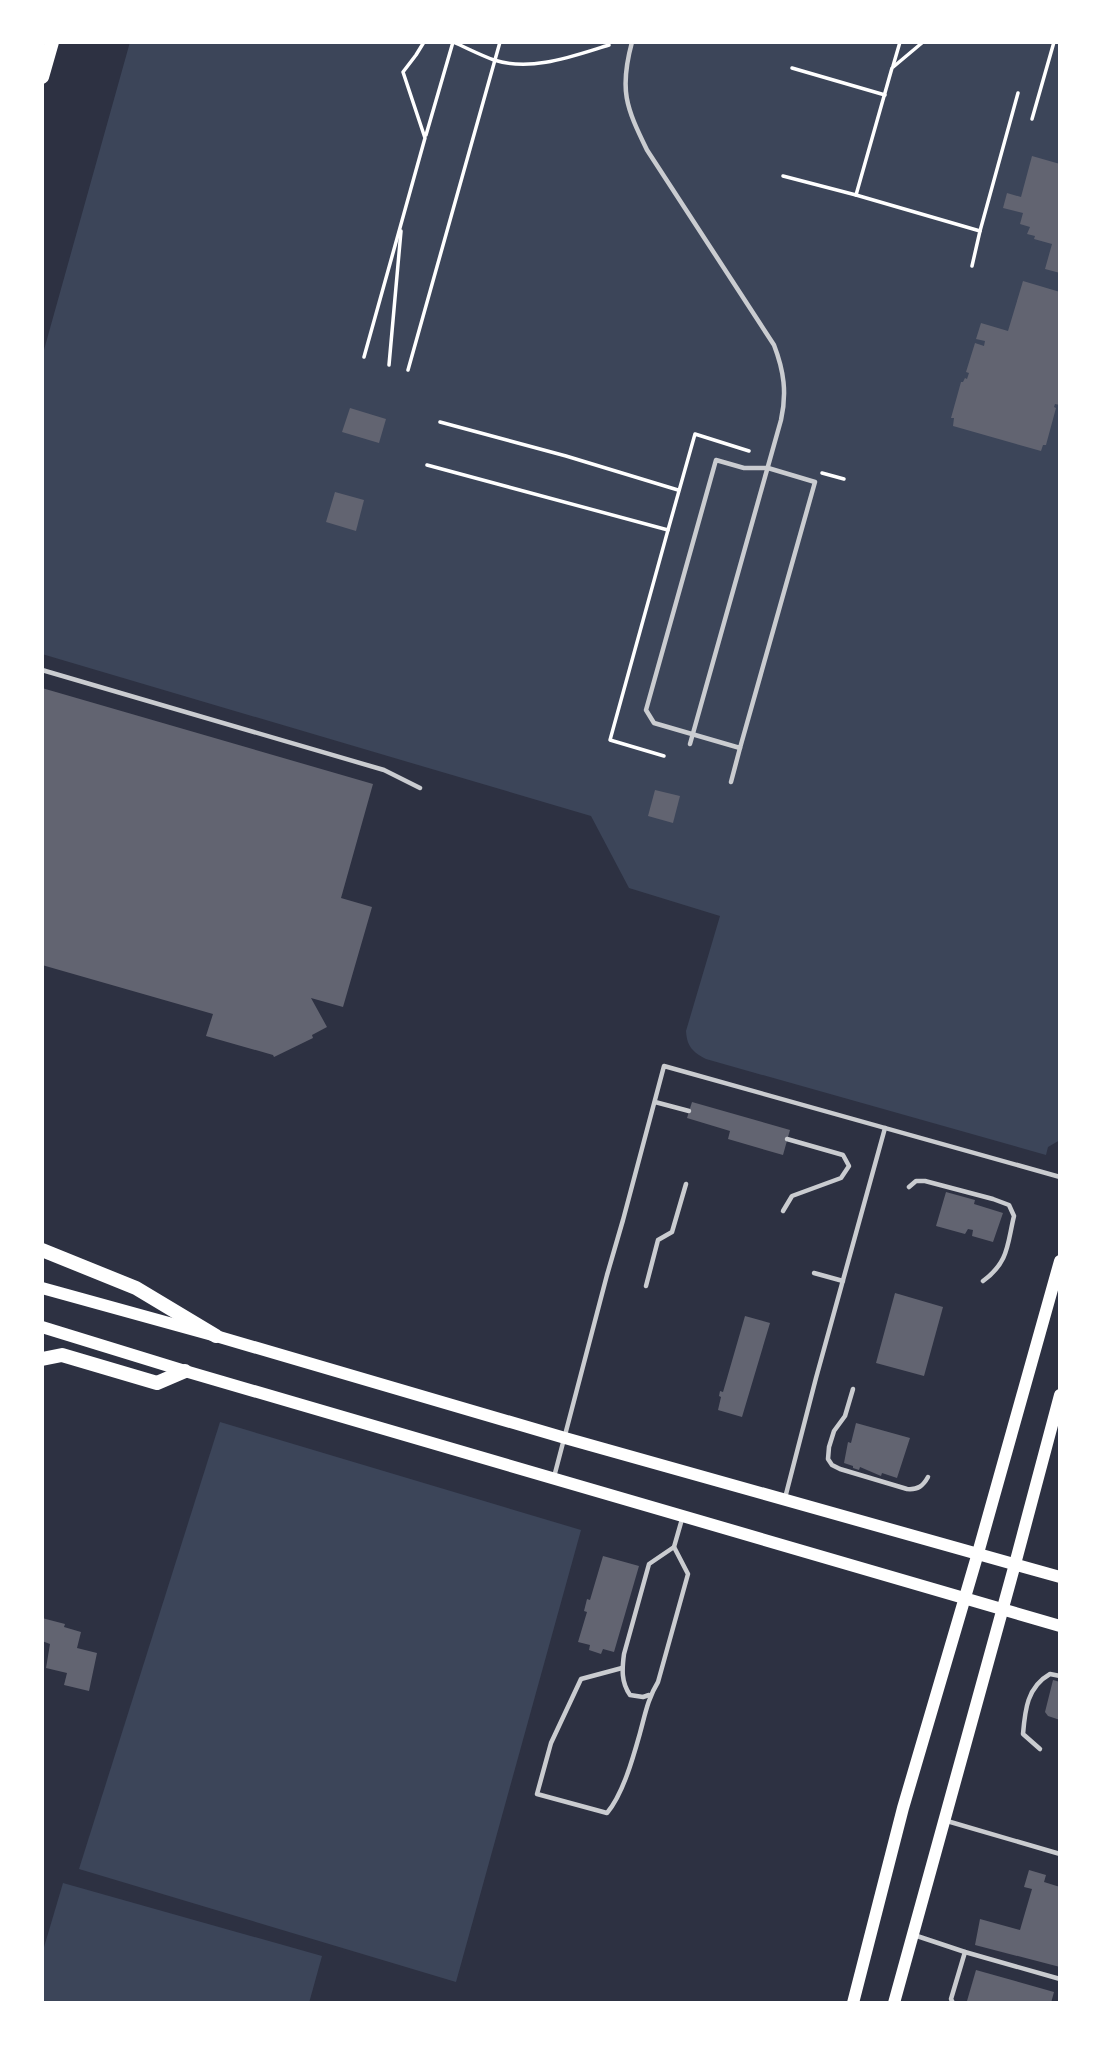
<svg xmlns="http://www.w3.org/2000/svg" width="1102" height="2045" font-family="Jost,sans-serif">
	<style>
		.green { fill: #3c4559 }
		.building { fill: #626471 }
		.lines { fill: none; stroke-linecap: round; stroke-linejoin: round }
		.path { stroke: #fff; stroke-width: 3.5 }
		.service { stroke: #caccd0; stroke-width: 4.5 }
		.primary { stroke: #fff; stroke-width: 12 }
		.motorway { stroke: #fff; stroke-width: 14 }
	</style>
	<rect width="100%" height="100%" fill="#2d3142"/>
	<g class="green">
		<path d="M130,42H1060V1140L1048,1147L1046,1155L706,1059C693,1052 687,1047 686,1031L720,916L629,888L591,816L42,654V357Z"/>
		<path d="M220,1422L581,1530L456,1982L79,1869Z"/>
		<path d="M63,1883L322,1956L309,2003H42V1954Z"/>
	</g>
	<g class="building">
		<path d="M1032,156L1060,164V273L1045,269L1052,244L1034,239L1035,236L1027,234L1030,227L1020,224L1023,213L1003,208L1007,193L1021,197Z"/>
		<path d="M1023,281L1060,292V405L1055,404L1054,407L1056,408L1046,445H1043L1041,451L953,426L954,418H951L961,382H963L965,378L967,379L969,373L966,372L975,343L984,346L985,341L976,339L981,323L1008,331Z"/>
		<path d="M350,408L386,419L379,443L342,432Z"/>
		<path d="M335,492L364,500L356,531L326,522Z"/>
		<path d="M42,688L373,784L341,898L372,907L343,1007L311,998L327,1027L312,1035L313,1038L274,1057L273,1055L206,1036L213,1014L42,965Z"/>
		<path d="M655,790L680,796L673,823L648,816Z"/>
		<path d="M692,1102L790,1130L783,1155L728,1139L730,1131L687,1118Z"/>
		<path d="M946,1192L975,1200L974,1204L1003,1213L993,1242L972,1236L973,1230L968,1229L965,1234L936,1226Z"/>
		<path d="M895,1293L943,1307L924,1376L876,1363Z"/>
		<path d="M745,1316L770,1323L742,1417L718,1410L721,1397L719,1396L720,1391L723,1392Z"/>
		<path d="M856,1423L910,1438L897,1478L882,1473L881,1476L860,1467L859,1470L853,1468V1466L844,1463L848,1442L851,1443Z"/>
		<path d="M603,1556L639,1566L614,1652L603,1649L601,1654L589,1650L590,1645L578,1642L587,1612L584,1611L587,1599L590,1600Z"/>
		<path d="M42,1618L65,1624L64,1627L81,1632L77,1648L97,1653L89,1691L64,1685L67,1673L46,1668L50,1644L42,1641Z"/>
		<path d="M1053,1680L1060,1682V1720L1048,1716L1045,1712Z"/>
		<path d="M1029,1870L1046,1875L1044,1882L1060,1887V1967L975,1945L980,1919L1020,1930L1032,1889L1024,1887Z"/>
		<path d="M976,1970L1054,1992L1051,2003H973L967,2001Z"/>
	</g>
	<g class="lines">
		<g class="path">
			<path d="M453,42C467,48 480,55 494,60C532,72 573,56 609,45"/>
			<path d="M893,66L900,42"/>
			<path d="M792,68L885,95"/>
			<path d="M1032,119L1054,42"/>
			<path d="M426,135L453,42"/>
			<path d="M783,176L856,195L892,68L923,42"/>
			<path d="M856,195L980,231L972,266"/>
			<path d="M980,231L1018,93"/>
			<path d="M364,357L425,138L403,72L416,55L424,42"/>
			<path d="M389,365L401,231"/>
			<path d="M408,370L500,42"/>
			<path d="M440,422L566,456L678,490"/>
			<path d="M427,465L668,530L695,434L749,451"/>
			<path d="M822,473L844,479"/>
			<path d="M664,756L610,740L668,530"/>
		</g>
		<g class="service">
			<path d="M632,42C619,90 626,107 647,150L774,345C784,371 787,393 781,420L690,744"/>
			<path d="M716,460L744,468H768L815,482L740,748L654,723L646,710Z"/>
			<path d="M42,670L384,770L420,788"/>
			<path d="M731,782L740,748"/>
			<path d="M655,1102L689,1111"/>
			<path d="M909,1187L916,1181H925L993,1199L1009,1205L1014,1216C1007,1245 1009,1262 983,1281"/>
			<path d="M783,1211L792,1196L841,1178L849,1166L843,1155L787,1139"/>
			<path d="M814,1273L843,1281"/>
			<path d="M646,1286L658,1240L672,1232L686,1184"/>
			<path d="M853,1389L845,1416L834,1431L829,1447L828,1459L832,1465L840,1469L907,1489C918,1490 923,1486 928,1477"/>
			<path d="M554,1477L607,1275L623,1220L664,1066L1060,1177"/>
			<path d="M785,1498L816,1378L885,1128"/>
			<path d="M622,1668L581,1679L551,1743L537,1794L607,1813C623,1794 633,1758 640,1733C645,1715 648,1698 658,1682L688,1574L674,1547"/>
			<path d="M649,1695L643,1697L630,1695C621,1682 622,1669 624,1654L649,1564L674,1547L682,1519"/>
			<path d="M1040,1749L1023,1734C1025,1710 1027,1687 1050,1674L1060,1676"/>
			<path d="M947,1821L1060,1854"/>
			<path d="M914,1935L965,1952L1060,1979"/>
			<path d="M953,2003L951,1999L965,1952"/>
		</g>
		<g class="primary">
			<path d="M42,1288L216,1336L565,1438L1060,1577"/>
			<path d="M42,1327L185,1371L1060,1626"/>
			<path d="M853,2003L903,1808L978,1553L1060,1261"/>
			<path d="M894,2003L1015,1564L1060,1395"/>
		</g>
		<g class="motorway">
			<path d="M42,77L52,42"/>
			<path d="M42,1250L136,1288L216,1336"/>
			<path d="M42,1359L62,1355L157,1383L185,1371"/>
		</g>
	</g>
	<rect width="1102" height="2045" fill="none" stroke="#ffffff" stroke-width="88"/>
</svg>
